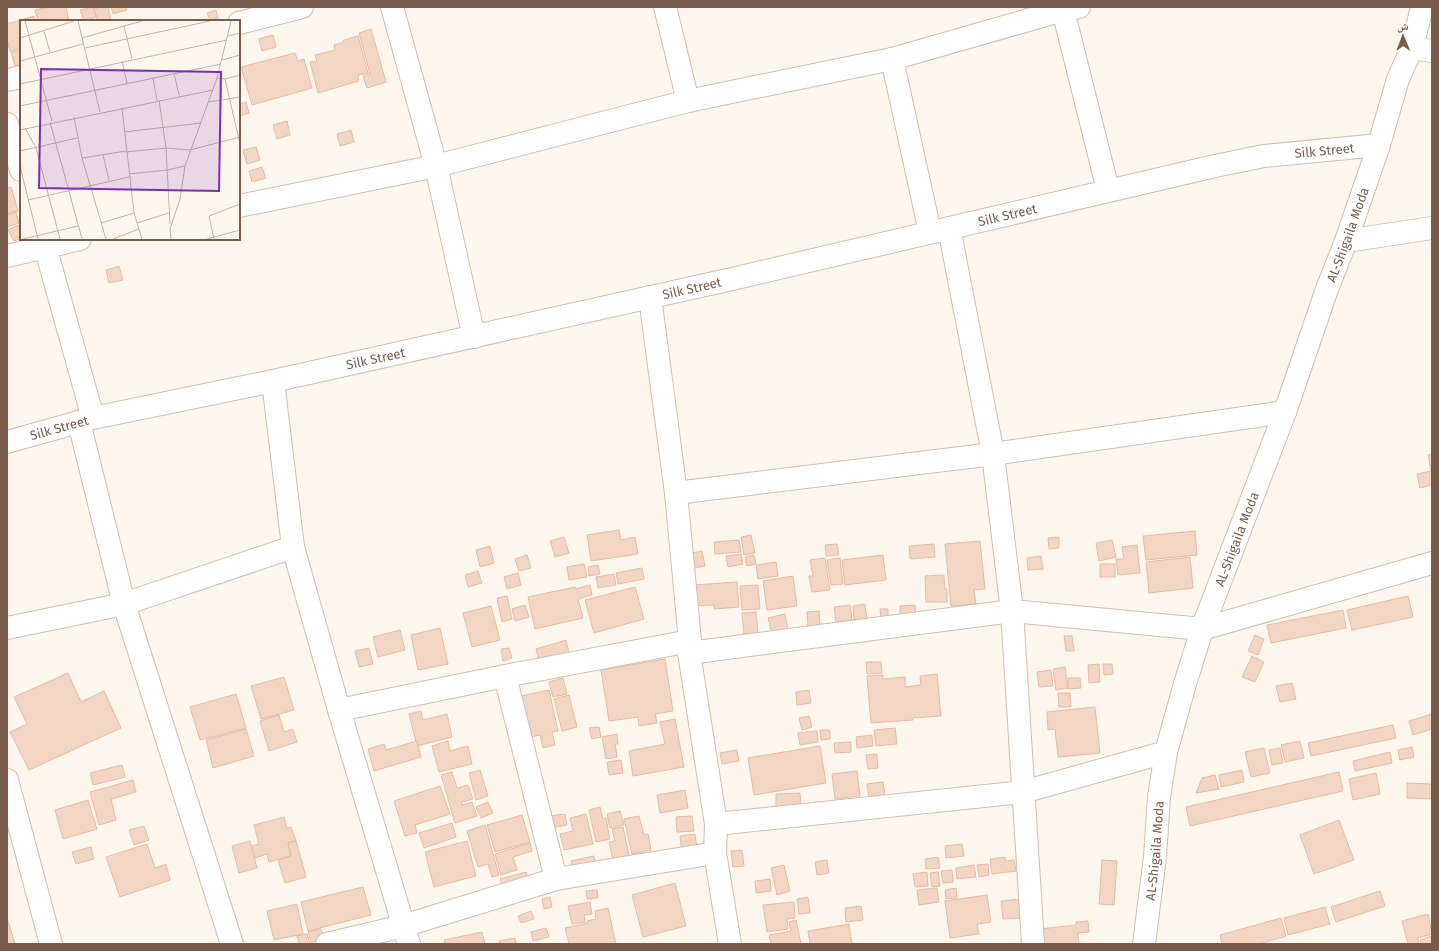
<svg xmlns="http://www.w3.org/2000/svg" width="1439" height="951" font-family="'Fira Sans','Noto Naskh Arabic',sans-serif">
	<style>
		.building { fill: #f3d5c3; stroke: #e6bba3 }
		.lines { fill: none; stroke-linecap: round; stroke-linejoin: round }
		.minor-casing { stroke: #d1beb0; stroke-width: 24 }
		.tertiary-casing { stroke: #d1beb0; stroke-width: 24 }
		.minor { stroke: #fff; stroke-width: 22 }
		.tertiary { stroke: #fff; stroke-width: 22 }
		.labels { text-anchor: middle; stroke-width: 3; stroke-linejoin: round; paint-order: stroke }
		.street-label { font-size: 13px; fill: #7a5c4d; stroke: #fffaf3 }
		.inset-road { fill: none; stroke: #c5b3a7; stroke-width: 1 }
		.view { fill: #7b2cbf; fill-opacity: 0.15; stroke: #7b2cbf; stroke-width: 2 }
		.inset-edge { fill: none; stroke: #7a5c4d; stroke-width: 2 }
	</style>
	<rect width="100%" height="100%" fill="#fdf6ec"/>
	<g class="building">
		<path d="M49,7H66L69,21H38L35,10Z"/>
		<path d="M93,7L96,17L84,21L80,10Z"/>
		<path d="M101,7H108L111,19L98,21L94,9Z"/>
		<path d="M111,7H126L127,10L113,14Z"/>
		<path d="M216,10L218,18L210,20L207,13Z"/>
		<path d="M34,16L35,21H21V48L10,51L7,40V24Z"/>
		<path d="M371,29L386,82L367,88L363,76L370,74L359,33Z"/>
		<path d="M273,35L276,47L262,51L259,39Z"/>
		<path d="M358,36L368,73L358,75L359,81L318,93L310,62L317,61L315,55L335,50L334,45L342,43L344,40Z"/>
		<path d="M21,50V64L15,66L11,52Z"/>
		<path d="M295,53L298,61L304,59L312,88L252,105L241,67Z"/>
		<path d="M239,102L240,104L246,102L249,113L239,116Z"/>
		<path d="M287,121L290,135L277,139L273,125Z"/>
		<path d="M351,130L354,142L340,146L337,134Z"/>
		<path d="M256,147L260,160L247,164L243,150Z"/>
		<path d="M262,167L266,178L252,182L249,171Z"/>
		<path d="M11,187L18,211L7,214V188Z"/>
		<path d="M16,212L19,223L7,227V215Z"/>
		<path d="M18,225L21,232V238L14,241L8,230Z"/>
		<path d="M119,266L123,280L109,283L106,270Z"/>
		<path d="M1432,454V485L1420,488L1417,474L1431,471L1428,455Z"/>
		<path d="M619,530L621,540L635,537L638,554L591,561L587,535Z"/>
		<path d="M1195,531L1197,555L1146,560L1143,536Z"/>
		<path d="M751,535L755,553L744,555L741,537Z"/>
		<path d="M564,537L569,553L555,557L550,541Z"/>
		<path d="M1059,537V548L1049,549L1048,538Z"/>
		<path d="M739,540L741,552L715,554L714,542Z"/>
		<path d="M1112,540L1116,557L1099,561L1096,543Z"/>
		<path d="M980,541L985,589L974,590L976,604L951,606L945,544Z"/>
		<path d="M837,544L839,555L826,556L825,545Z"/>
		<path d="M934,544L935,557L910,559L909,546Z"/>
		<path d="M1137,545L1140,573L1118,575L1116,559H1124L1122,547Z"/>
		<path d="M490,546L494,563L480,567L476,550Z"/>
		<path d="M702,551L705,566L690,569L687,554Z"/>
		<path d="M741,554L743,564L728,567L726,556Z"/>
		<path d="M527,555L531,568L519,571L515,559Z"/>
		<path d="M754,555L756,564L747,566L745,557Z"/>
		<path d="M883,555L886,580L845,585L842,560Z"/>
		<path d="M1041,556L1043,569L1028,570L1027,558Z"/>
		<path d="M1190,557L1193,588L1149,593L1146,562Z"/>
		<path d="M825,558L830,590L812,592L809,576H813L810,560Z"/>
		<path d="M840,558L843,584L831,585L827,560Z"/>
		<path d="M776,562L778,576L758,579L756,565Z"/>
		<path d="M584,564L587,577L569,580L567,567Z"/>
		<rect x="1100" y="564" width="15" height="13"/>
		<path d="M598,565L600,574L589,576L588,567Z"/>
		<path d="M642,568L644,579L618,584L616,573Z"/>
		<path d="M478,571L482,583L468,587L465,575Z"/>
		<path d="M518,573L521,585L507,589L504,577Z"/>
		<path d="M614,574L616,585L598,588L596,577Z"/>
		<path d="M944,575L945,589H947V602H926L925,576Z"/>
		<path d="M793,576L797,606L767,610L763,581Z"/>
		<path d="M737,582L739,607L714,609V605L696,606L694,585Z"/>
		<path d="M590,585L592,595L578,599L583,618L535,629L528,597L575,587V589Z"/>
		<path d="M758,585L760,609L742,610L740,586Z"/>
		<path d="M635,587L644,619L594,633L585,600Z"/>
		<path d="M507,596L512,619L502,622L497,598Z"/>
		<path d="M1408,596L1413,617L1352,630L1347,610Z"/>
		<path d="M865,604L867,619L854,620L853,606Z"/>
		<path d="M525,605L529,617L515,621L512,609Z"/>
		<path d="M850,605L852,620L836,622L834,607Z"/>
		<path d="M915,605L916,615L900,616V606Z"/>
		<path d="M491,606L500,640L472,647L463,613Z"/>
		<path d="M880,609H888V619L881,620Z"/>
		<path d="M1343,610L1346,628L1271,643L1267,625Z"/>
		<path d="M819,611L820,625L808,626L807,612Z"/>
		<path d="M756,612L758,633L744,634L742,613Z"/>
		<path d="M785,614L788,629L772,633L768,618Z"/>
		<path d="M440,628L448,664L418,670L411,635Z"/>
		<path d="M400,630L405,650L378,657L373,637Z"/>
		<path d="M1255,635L1264,639L1258,655L1248,651Z"/>
		<path d="M1064,636H1072L1074,651H1066Z"/>
		<path d="M566,640L569,653L539,661L536,649Z"/>
		<path d="M369,648L373,664L359,667L355,651Z"/>
		<path d="M509,648L512,658L503,661L501,649Z"/>
		<path d="M1252,656L1264,662L1255,682L1242,677Z"/>
		<path d="M665,659L673,711L655,714L657,723L639,726L638,717L609,721L601,670Z"/>
		<path d="M866,662H881L882,673L867,674Z"/>
		<path d="M1099,664L1100,682L1089,683L1088,665Z"/>
		<path d="M1103,664H1112L1113,674L1104,675Z"/>
		<path d="M1065,667L1068,688L1056,690L1053,669Z"/>
		<path d="M1051,670L1053,686L1039,687L1037,672Z"/>
		<path d="M68,673L81,702L104,691L121,728L29,770L10,732L27,724L14,697Z"/>
		<path d="M937,674L941,716L913,718V720L871,723L867,676L883,675V679L905,677V687L921,685L920,676Z"/>
		<path d="M284,677L294,710L261,719L251,686Z"/>
		<path d="M563,678L567,694L553,697L549,682Z"/>
		<path d="M1068,678H1080L1081,688L1068,689Z"/>
		<path d="M1292,683L1296,699L1280,702L1276,686Z"/>
		<path d="M549,690L558,731L552,732L555,745L543,748L540,735L530,737L521,696Z"/>
		<path d="M809,690L811,703L797,705L796,692Z"/>
		<path d="M1058,693H1070L1071,707H1059Z"/>
		<path d="M236,694L246,728L200,740L190,707Z"/>
		<path d="M569,695L577,727L562,731L554,699Z"/>
		<path d="M1095,707L1100,753L1058,757L1055,729L1048,730L1047,712Z"/>
		<path d="M421,711L423,720L447,714L452,737L417,746L409,714Z"/>
		<path d="M1432,714V729L1413,735L1409,721Z"/>
		<path d="M279,715L284,732L293,729L297,742L269,751L260,721Z"/>
		<path d="M809,716L812,727L802,730L799,718Z"/>
		<path d="M675,719L684,767L633,776L629,751L665,744L660,722Z"/>
		<path d="M1393,725L1396,738L1311,756L1308,743Z"/>
		<path d="M599,727L601,737L592,739L589,728Z"/>
		<path d="M895,728L897,744L876,746L874,730Z"/>
		<path d="M246,729L254,756L213,768L206,740Z"/>
		<path d="M820,730H830V739L821,740Z"/>
		<path d="M817,731L818,742L800,745L798,733Z"/>
		<path d="M617,734L618,744H615L617,757L606,759L602,737Z"/>
		<path d="M872,735L873,746L857,748L856,737Z"/>
		<path d="M417,741L421,757L374,771L368,749L384,744L386,750Z"/>
		<path d="M448,741L450,751L468,746L472,764L439,772L432,746Z"/>
		<path d="M1300,741L1304,758L1285,762L1281,745Z"/>
		<path d="M851,742V752L835,753L834,743Z"/>
		<path d="M820,746L826,783L754,795L748,758Z"/>
		<path d="M1412,747L1414,757L1400,760L1398,750Z"/>
		<path d="M1264,748L1270,773L1251,777L1245,752Z"/>
		<path d="M1280,748L1283,763L1272,765L1269,750Z"/>
		<path d="M737,750L739,761L722,764L720,753Z"/>
		<path d="M1390,752L1392,763L1355,771L1353,761Z"/>
		<path d="M877,754L878,768L868,769L866,755Z"/>
		<path d="M621,760L623,773L609,775L607,762Z"/>
		<path d="M122,765L125,777L93,785L90,773Z"/>
		<path d="M480,770L488,796L476,800L469,773Z"/>
		<path d="M1242,770L1244,782L1221,787L1219,775Z"/>
		<path d="M857,771L860,796L835,799L832,774Z"/>
		<path d="M452,772L457,788L468,785L473,799L462,802V805L472,802L477,816L455,823L441,775Z"/>
		<path d="M1339,772L1343,791L1190,826L1186,807Z"/>
		<path d="M1376,773L1380,794L1353,800L1349,779Z"/>
		<path d="M1215,775L1219,789L1196,793L1202,778Z"/>
		<path d="M133,780L136,792L111,799L116,820L99,825L90,792Z"/>
		<path d="M883,782L886,803L870,805L867,784Z"/>
		<path d="M1407,783L1432,784V799L1407,798Z"/>
		<path d="M440,786L450,814L415,825L417,833L405,836L394,801Z"/>
		<path d="M685,790L688,808L660,813L657,795Z"/>
		<path d="M800,793L801,807L772,814L770,807L776,806V794Z"/>
		<path d="M88,800L97,829L63,839L55,810Z"/>
		<path d="M488,802L493,813L481,818L476,807Z"/>
		<path d="M600,807L603,819L606,818L610,839L596,842L589,810Z"/>
		<path d="M620,811L624,825L610,828L607,814Z"/>
		<path d="M565,814L567,825L550,828L548,816Z"/>
		<path d="M586,814L593,844L564,850L560,834L573,831L570,818Z"/>
		<path d="M522,815L530,842L495,852L487,825Z"/>
		<path d="M639,816L644,835L648,834L651,850L632,854L624,819Z"/>
		<path d="M692,816L694,831L677,832L676,817Z"/>
		<path d="M284,817L287,828L291,827L296,841L288,843L291,856L269,862L267,854L255,858L252,846L259,844L254,825Z"/>
		<path d="M1339,820L1354,860L1314,874L1300,835Z"/>
		<path d="M452,823L456,837L424,848L419,833Z"/>
		<path d="M485,825L499,875L492,877L488,864L478,867L467,831Z"/>
		<path d="M144,826L149,840L134,845L129,830Z"/>
		<path d="M623,827L630,860L614,864L609,842L615,841L612,829Z"/>
		<path d="M695,834L698,858L683,860L680,836Z"/>
		<path d="M250,841L257,868L239,873L232,846Z"/>
		<path d="M296,841L306,877L285,883L278,860L291,856L288,843Z"/>
		<path d="M467,841L476,876L434,887L425,852Z"/>
		<path d="M530,843L532,851L513,857L517,870L501,875L495,854Z"/>
		<path d="M147,844L155,868L166,864L170,880L120,897L106,857Z"/>
		<path d="M962,844L964,856L946,858L945,846Z"/>
		<path d="M91,847L94,859L76,864L72,852Z"/>
		<path d="M742,850L744,866L733,867L731,851Z"/>
		<path d="M594,856L597,871L575,876L571,861Z"/>
		<path d="M938,857L940,868L926,869L925,859Z"/>
		<path d="M1005,857V861L1014,860L1016,871L992,874L990,859Z"/>
		<path d="M827,860L829,873L817,875L815,862Z"/>
		<path d="M1102,860L1117,861L1114,905L1099,904Z"/>
		<path d="M988,864L989,875L979,877L977,865Z"/>
		<path d="M784,865L790,891L777,895L771,868Z"/>
		<path d="M974,865L976,877L957,879L956,868Z"/>
		<path d="M952,870L953,882L943,883L941,871Z"/>
		<path d="M526,872L529,882L504,890L500,879Z"/>
		<path d="M927,872L928,886L915,887L913,874Z"/>
		<path d="M938,872L940,886L932,887L930,873Z"/>
		<path d="M770,879L771,891L756,893L755,881Z"/>
		<path d="M675,883L686,926L643,937L632,895Z"/>
		<path d="M363,887L371,915L308,931L301,902Z"/>
		<path d="M937,888L939,902L919,905L917,890Z"/>
		<path d="M956,888L957,898L946,899L945,890Z"/>
		<path d="M597,890L598,898L587,899L586,891Z"/>
		<path d="M1380,891L1385,906L1336,922L1331,907Z"/>
		<path d="M987,895L991,922L977,924L979,934L950,938L945,901Z"/>
		<path d="M550,897L552,907L544,909L542,899Z"/>
		<path d="M808,897L810,913L799,914L797,899Z"/>
		<path d="M1021,899L1023,918L1003,919L1001,901Z"/>
		<path d="M590,902L592,914L584,915L585,922L572,924L568,906Z"/>
		<path d="M794,902L795,918L787,919L788,929L767,932L763,905Z"/>
		<path d="M297,904L303,934L274,940L267,911Z"/>
		<path d="M861,906L863,920L846,922L845,908Z"/>
		<path d="M1325,907L1330,924L1288,935L1284,918Z"/>
		<path d="M608,908L616,944H569L565,928L587,923V921L596,919L595,911Z"/>
		<path d="M531,911L534,919L521,923L518,916Z"/>
		<path d="M1428,914L1432,934L1418,938L1419,943L1408,944L1402,921Z"/>
		<path d="M7,918L15,944H7Z"/>
		<path d="M1281,918L1286,936L1259,944H1222L1220,935Z"/>
		<path d="M796,920L801,944H771L769,935L791,931L789,922Z"/>
		<path d="M1088,921L1089,932L1078,933L1079,944H1040L1039,929L1076,925V922Z"/>
		<path d="M849,924L852,944H810L808,931Z"/>
		<path d="M546,928L549,937L533,941L531,932Z"/>
		<path d="M321,929L325,942L312,944L308,932Z"/>
		<path d="M482,932L485,944H445L444,940Z"/>
		<path d="M307,934L310,944H299L297,936Z"/>
		<path d="M1432,936V944H1421L1420,940Z"/>
		<path d="M515,938L516,944H500L499,941Z"/>
	</g>
	<g class="lines">
		<defs>
			<g id="minor">
				<path d="M392,7L436,166L474,337"/>
				<path d="M665,7L688,101"/>
				<path d="M1063,10L1108,190"/>
				<path d="M239,23L302,7"/>
				<path d="M1412,48L1432,51"/>
				<path d="M892,59L930,232"/>
				<path d="M7,80L21,77"/>
				<path d="M7,124L21,170"/>
				<path d="M239,206L436,166L688,101L892,59L1063,10L1079,7"/>
				<path d="M949,228L993,454L1012,611L1033,944"/>
				<path d="M43,239L93,418"/>
				<path d="M1346,241L1432,228"/>
				<path d="M7,256L80,239"/>
				<path d="M650,297L676,493L690,641L689,653L716,824L715,853L730,944"/>
				<path d="M273,381L293,547L339,710L409,944"/>
				<path d="M79,422L124,604L232,944"/>
				<path d="M676,493L993,454L1285,412"/>
				<path d="M7,628L124,604L293,547"/>
				<path d="M689,653L1012,611L1202,629L1432,563"/>
				<path d="M505,676L556,879"/>
				<path d="M339,710L505,676L690,641"/>
				<path d="M7,780L51,944"/>
				<path d="M716,824L1023,792L1166,752"/>
				<path d="M327,944L403,926L556,879L715,853"/>
				<path id="s1" d="M1144,944L1155,857L1159,797L1166,752L1185,684L1202,629L1285,412L1327,289L1346,241L1379,145"/>
			</g>
			<g id="tertiary">
				<path id="s2" d="M7,442L93,418L273,381L732,279L1215,166L1264,156L1379,145L1398,79L1412,48L1422,7"/>
			</g>
		</defs>
		<use href="#minor" class="minor-casing"/>
		<use href="#tertiary" class="tertiary-casing"/>
		<use href="#minor" class="minor"/>
		<use href="#tertiary" class="tertiary"/>
	</g>
	<g class="labels">
		<g class="street-label">
			<text dy="5" stroke="none"><textPath href="#s2" startOffset="1350">Silk Street</textPath></text>
			<text dy="5" stroke="none"><textPath href="#s2" startOffset="1026">Silk Street</textPath></text>
			<text dy="5" stroke="none"><textPath href="#s1" startOffset="742">AL-Shigaila Moda</textPath></text>
			<text dy="5" stroke="none"><textPath href="#s2" startOffset="702">Silk Street</textPath></text>
			<text dy="5" stroke="none"><textPath href="#s2" startOffset="378">Silk Street</textPath></text>
			<text dy="5" stroke="none"><textPath href="#s2" startOffset="54">Silk Street</textPath></text>
			<text dy="5" stroke="none"><textPath href="#s1" startOffset="418">AL-Shigaila Moda</textPath></text>
			<text dy="5" stroke="none"><textPath href="#s1" startOffset="94">AL-Shigaila Moda</textPath></text>
		</g>
	</g>
	<g transform="translate(20 20)">
		<rect width="220" height="220" fill="#fdf6ec"/>
		<path class="inset-road" d="M5,1L32,101M58,1L80,92M104,6L112,39M24,11L30,32M208,16L220,13M0,18L54,1M62,18L122,1M65,28L190,1M202,40L220,35M0,41L63,24M102,41L107,63M154,53L159,75M133,58L137,80M197,58L205,59L220,55M205,59L220,124M0,64L207,20M139,80L146,128L150,204M189,82L220,77M0,86L201,44M102,88L114,193L122,219M54,97L62,138L86,219M30,102L62,219M5,108L16,128L40,219M0,110L193,70M104,112L181,103M0,131L57,118M106,132L146,128L170,130L220,117M0,134L1,150L18,219M83,135L89,160M62,138L106,131M109,154L147,150L165,146M8,180L109,157M81,203L114,193M117,203L149,193M3,219L58,206M93,219L119,209M151,219L150,209L160,179L165,146L197,58L211,1M187,219L220,210M194,219L189,196L220,184"/>
		<path class="view" d="M21,49L201,52L199,171L19,168Z"/>
		<rect width="220" height="220" class="inset-edge"/>
	</g>
	<rect width="1439" height="951" fill="none" stroke="#7a5c4d" stroke-width="16"/>
	<g transform="translate(1403 36) rotate(359)" stroke="#fffaf3" stroke-width="3" paint-order="stroke">
	<path d="M0-3L7 15L0 10L-7 15Z" fill="#7a5c4d"/>
	<text y="-6" font-size="11" font-weight="bold" text-anchor="middle" fill="#7a5c4d">ش</text>
	</g>
</svg>
